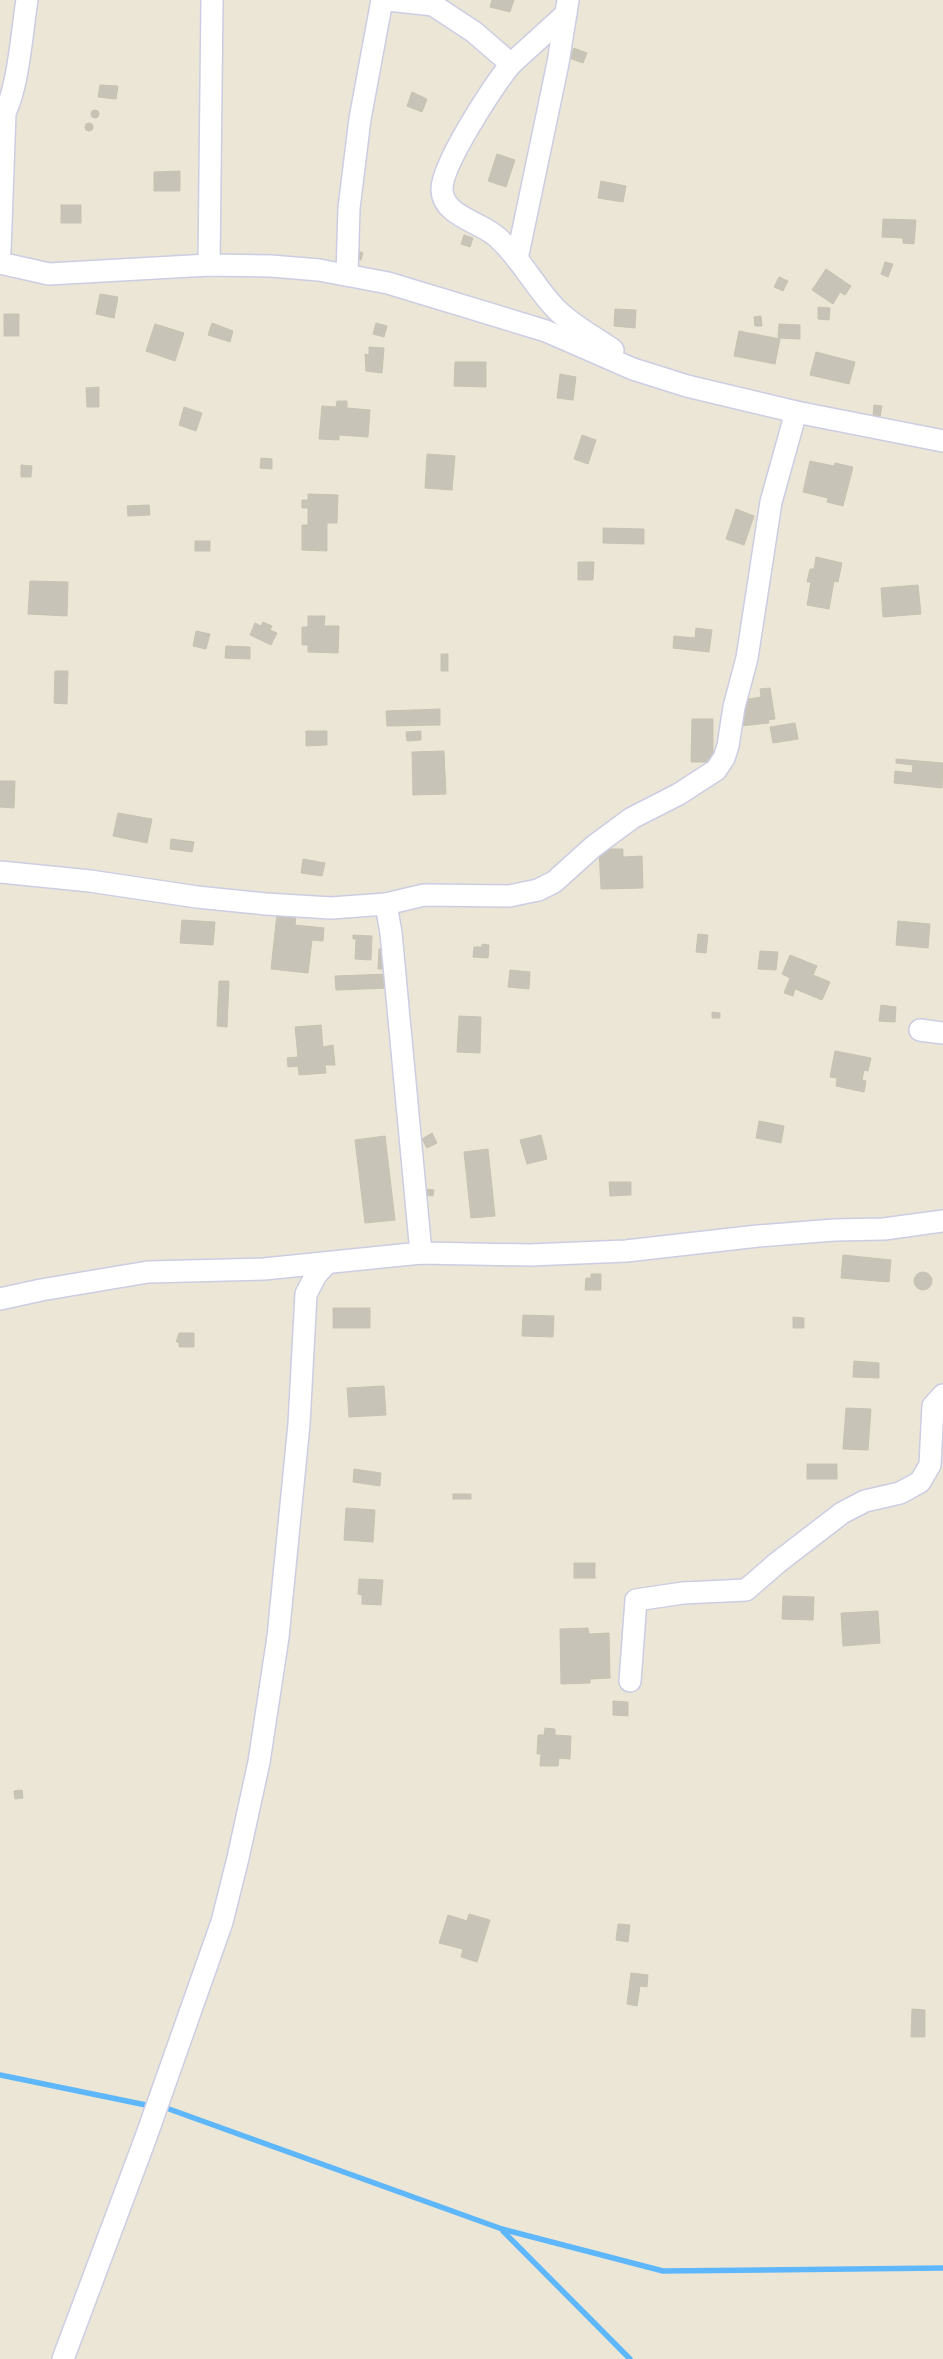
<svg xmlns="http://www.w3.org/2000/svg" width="943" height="2359" font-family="'Archivo Narrow',sans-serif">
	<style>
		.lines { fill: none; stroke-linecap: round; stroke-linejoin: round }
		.stream { stroke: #5eb7fa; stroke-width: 5.5 }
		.building { fill: #c7c3b7; stroke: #c7c3b1 }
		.street-casing { stroke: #cccde3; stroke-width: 24 }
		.street { stroke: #fff; stroke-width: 21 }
	</style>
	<rect width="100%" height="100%" fill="#ece6d7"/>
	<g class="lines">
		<g class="stream">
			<path d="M0,2075L146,2105"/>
			<path d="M169,2109L502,2229L663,2271L943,2268"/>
			<path d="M503,2231L630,2359"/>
		</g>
	</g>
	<g class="building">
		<path d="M492,0H514L510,12L490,7Z"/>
		<path d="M574,48L587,53L583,63L569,58Z"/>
		<path d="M100,85L118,86L116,99L98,97Z"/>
		<path d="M412,92L427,99L422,112L407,106Z"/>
		<circle cx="95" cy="114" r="4"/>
		<circle cx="89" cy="127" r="4"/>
		<path d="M497,154L515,160L506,187L488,181Z"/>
		<path d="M180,171V191H154V172Z"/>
		<path d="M601,181L626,186L623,202L598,198Z"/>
		<rect x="61" y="205" width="20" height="18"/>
		<path d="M883,219L916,220L914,244L903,243V238L882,237Z"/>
		<path d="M464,235L473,238L470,247L461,244Z"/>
		<path d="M356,250L363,253L361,260L354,258Z"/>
		<path d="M885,262L893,264L888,277L881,274Z"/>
		<path d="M826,269L851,286L845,295L840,292L833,304L812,290Z"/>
		<path d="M779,277L788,281L783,291L774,287Z"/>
		<path d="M100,294L118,297L114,318L96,314Z"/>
		<path d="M818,307L830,308L829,320L818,319Z"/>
		<path d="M615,309L636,310L635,328L614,326Z"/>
		<rect x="4" y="314" width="15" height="22"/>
		<path d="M761,316L762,326H755L754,317Z"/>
		<path d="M212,323L233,331L230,342L208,335Z"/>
		<path d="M376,323L387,326L384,337L373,334Z"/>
		<path d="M155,324L184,333L175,361L146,351Z"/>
		<path d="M779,324L800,325V339L778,338Z"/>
		<path d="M739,331L780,339L775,364L734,356Z"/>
		<path d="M369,347L384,348L382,373L366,371L365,354L369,355Z"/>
		<path d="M816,352L855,362L849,384L810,375Z"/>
		<path d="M455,362H486V387L454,386Z"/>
		<path d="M560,374L576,377L573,400L557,398Z"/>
		<path d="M99,387V407H87L86,388Z"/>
		<path d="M337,401H347V408L370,410L368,437L339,435V440L319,439L322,406L336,407Z"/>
		<path d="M874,405L882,406L880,417L873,416Z"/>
		<path d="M184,407L202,413L196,431L179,425Z"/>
		<path d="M582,435L596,440L588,464L574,459Z"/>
		<path d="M427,454L455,456L452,490L425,488Z"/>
		<path d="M261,458L272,459V469L260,468Z"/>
		<path d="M810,461L834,466L835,463L853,467L843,506L827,502L828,498L803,492Z"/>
		<path d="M21,465L32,466L31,477H21Z"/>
		<path d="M308,494L338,495L337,523H327V551L302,550V525H308V508H302V500H308Z"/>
		<path d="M149,505L150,515L128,516L127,506Z"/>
		<path d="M736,509L754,516L744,545L726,539Z"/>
		<path d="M603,528L644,529V544L603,543Z"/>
		<rect x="195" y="541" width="15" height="10"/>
		<path d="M816,557L842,563L838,582L834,581L829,609L807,605L811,582H807L810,569H814Z"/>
		<path d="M578,562H594L593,580H578Z"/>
		<path d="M30,581L68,582L67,616L28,614Z"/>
		<path d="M918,585L921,614L883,617L881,588Z"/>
		<path d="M308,616H325L324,626H339L338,653L308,652V645H302V627H308Z"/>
		<path d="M263,622L272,626L270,630L277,633L271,645L250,635L255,623L261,626Z"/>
		<path d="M696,628L712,630L709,652L673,648L674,636L695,638Z"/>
		<path d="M196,631L210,634L206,649L193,646Z"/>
		<path d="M226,646L250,647V659L225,658Z"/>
		<rect x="441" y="654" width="7" height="17"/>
		<path d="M55,671H68L67,704L54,703Z"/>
		<path d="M770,688L775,719L768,720L769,723L741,726L737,701L761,697L760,689Z"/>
		<path d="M440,709V725L387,726L386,711Z"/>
		<path d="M692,719H713V762H691Z"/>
		<path d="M795,723L798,739L773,743L770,727Z"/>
		<path d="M306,731H327V745L306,746Z"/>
		<path d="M421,731V740L407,741L406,732Z"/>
		<path d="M444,751L446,794L413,795L412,752Z"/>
		<path d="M896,759L943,763L942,788L894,783L895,771L912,773L913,765L896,763Z"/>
		<path d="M0,781H15L14,808L0,807Z"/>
		<path d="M118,813L152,819L147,843L113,836Z"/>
		<path d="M171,839L194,842L192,852L170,849Z"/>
		<path d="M599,849H623V857L642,856L643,888L601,889Z"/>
		<path d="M303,859L325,863L322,876L301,873Z"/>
		<path d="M277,914L296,916L295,925L324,928L323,941L312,940L308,973L271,969Z"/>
		<path d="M182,920L215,922L213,945L180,943Z"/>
		<path d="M898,921L930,924L928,948L896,945Z"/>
		<path d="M698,934L708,935L706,953L696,952Z"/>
		<path d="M353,935L372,936L371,960L355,959L356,939H353Z"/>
		<path d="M482,944L489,945L488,958L473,957L474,947H482Z"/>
		<path d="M379,949H392L391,969H378Z"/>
		<path d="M760,951L778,952L776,970L758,969Z"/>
		<path d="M790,955L817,966L813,975L830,982L822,1000L795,989L793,996L784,993L790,978L782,974Z"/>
		<path d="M510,970L530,972L529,989L508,987Z"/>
		<path d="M389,974V988L336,990L335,976Z"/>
		<path d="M219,981H229L227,1027L217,1026Z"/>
		<path d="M881,1005L896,1007L895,1022L879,1021Z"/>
		<path d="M712,1012L720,1013V1018H712Z"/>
		<path d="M459,1016L481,1017L480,1053L457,1052Z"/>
		<path d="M321,1025L323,1047L333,1045L335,1065H325L326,1073L299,1075L298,1066L288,1067L287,1058L298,1057L295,1027Z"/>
		<path d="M835,1051L871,1058L868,1071L864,1070L862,1080L866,1081L864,1092L836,1086L837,1078L830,1077Z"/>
		<path d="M759,1121L784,1126L781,1143L756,1138Z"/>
		<path d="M432,1133L437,1143L427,1148L422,1139Z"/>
		<path d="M541,1135L547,1159L527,1164L520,1140Z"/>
		<path d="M385,1136L395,1220L365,1223L355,1140Z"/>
		<path d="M488,1149L495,1216L471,1218L464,1152Z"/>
		<path d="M609,1182H631V1195L610,1196Z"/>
		<path d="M424,1189L434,1190L433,1196L423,1195Z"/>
		<path d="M843,1255L891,1260L889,1282L841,1278Z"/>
		<circle cx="923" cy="1281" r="9"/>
		<path d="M591,1274H601V1290H585L586,1278H591Z"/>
		<rect x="333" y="1308" width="37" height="20"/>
		<path d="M523,1315L554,1316L553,1337L522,1336Z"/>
		<path d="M793,1317L804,1318V1328H793Z"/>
		<path d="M179,1333H194V1347H179V1342H176Z"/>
		<path d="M854,1361L879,1363V1378L853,1377Z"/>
		<path d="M384,1386L386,1415L349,1417L347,1388Z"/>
		<path d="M846,1408L871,1409L868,1450L843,1449Z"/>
		<rect x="807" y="1464" width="30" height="15"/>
		<path d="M354,1469L381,1473L380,1486L353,1482Z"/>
		<rect x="453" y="1494" width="18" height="5"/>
		<path d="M346,1508L375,1510L373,1542L344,1540Z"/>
		<rect x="574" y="1563" width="21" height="15"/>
		<path d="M359,1579L383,1580L381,1605L362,1604V1595L358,1594Z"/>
		<path d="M783,1596L814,1597L813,1620L782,1619Z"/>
		<path d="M878,1611L880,1643L843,1646L841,1613Z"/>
		<path d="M588,1628L589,1634L609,1633L610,1678L590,1679V1683L561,1684L560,1629Z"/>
		<path d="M613,1701L628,1702V1716L613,1715Z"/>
		<path d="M545,1728L555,1729V1735L571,1736L570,1759L559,1758L558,1766H540L541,1754H537L538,1735H544Z"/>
		<path d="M22,1790L23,1798L15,1799L14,1791Z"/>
		<path d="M469,1914L490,1920L477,1962L461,1957L463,1949L439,1943L448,1915L467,1921Z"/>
		<path d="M618,1924L630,1925L628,1942L616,1940Z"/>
		<path d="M631,1973L648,1975L647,1987L640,1986L637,2006L627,2004Z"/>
		<path d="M912,2009L925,2010V2037H911Z"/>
	</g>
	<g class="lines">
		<defs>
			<g id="street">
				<path d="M388,0L433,5L474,32L511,64C494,85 441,165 442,190C443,216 481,222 497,237C521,258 535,288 557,310C573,326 595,337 613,350"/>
				<path d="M511,64L566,14"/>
				<path d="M0,120C18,99 22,29 27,0"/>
				<path d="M0,251L5,113"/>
				<path d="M517,259L558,63L568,0"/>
				<path d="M0,263L49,274L209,265L271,266L319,270L388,283L546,331L633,369L687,386L796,412L943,441"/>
				<path d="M209,265L212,0"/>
				<path d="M347,275L349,208L360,119L382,0"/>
				<path d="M0,872L90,881L197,897L266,904L331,908L386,904"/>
				<path d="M920,1030L943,1033"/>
				<path d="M421,1253L391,933L386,904L424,895L509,896L538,890L554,882L594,846L632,818L679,794L716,770L724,758L728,746L734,707L747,658L771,502L796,412"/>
				<path d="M0,1299L41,1290L148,1272L264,1269L421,1253L530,1255L626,1251L758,1236L834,1230L884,1229L943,1221"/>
				<path d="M630,1681L636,1600L683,1593L746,1590L777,1563L842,1513L865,1501L900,1493L920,1482L930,1465L933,1406L943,1395"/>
				<path d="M63,2359L146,2137L222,1922L238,1858L259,1762L278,1637L299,1424L306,1294L316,1275L327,1263"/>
			</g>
		</defs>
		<use href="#street" class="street-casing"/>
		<use href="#street" class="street"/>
	</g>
</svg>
